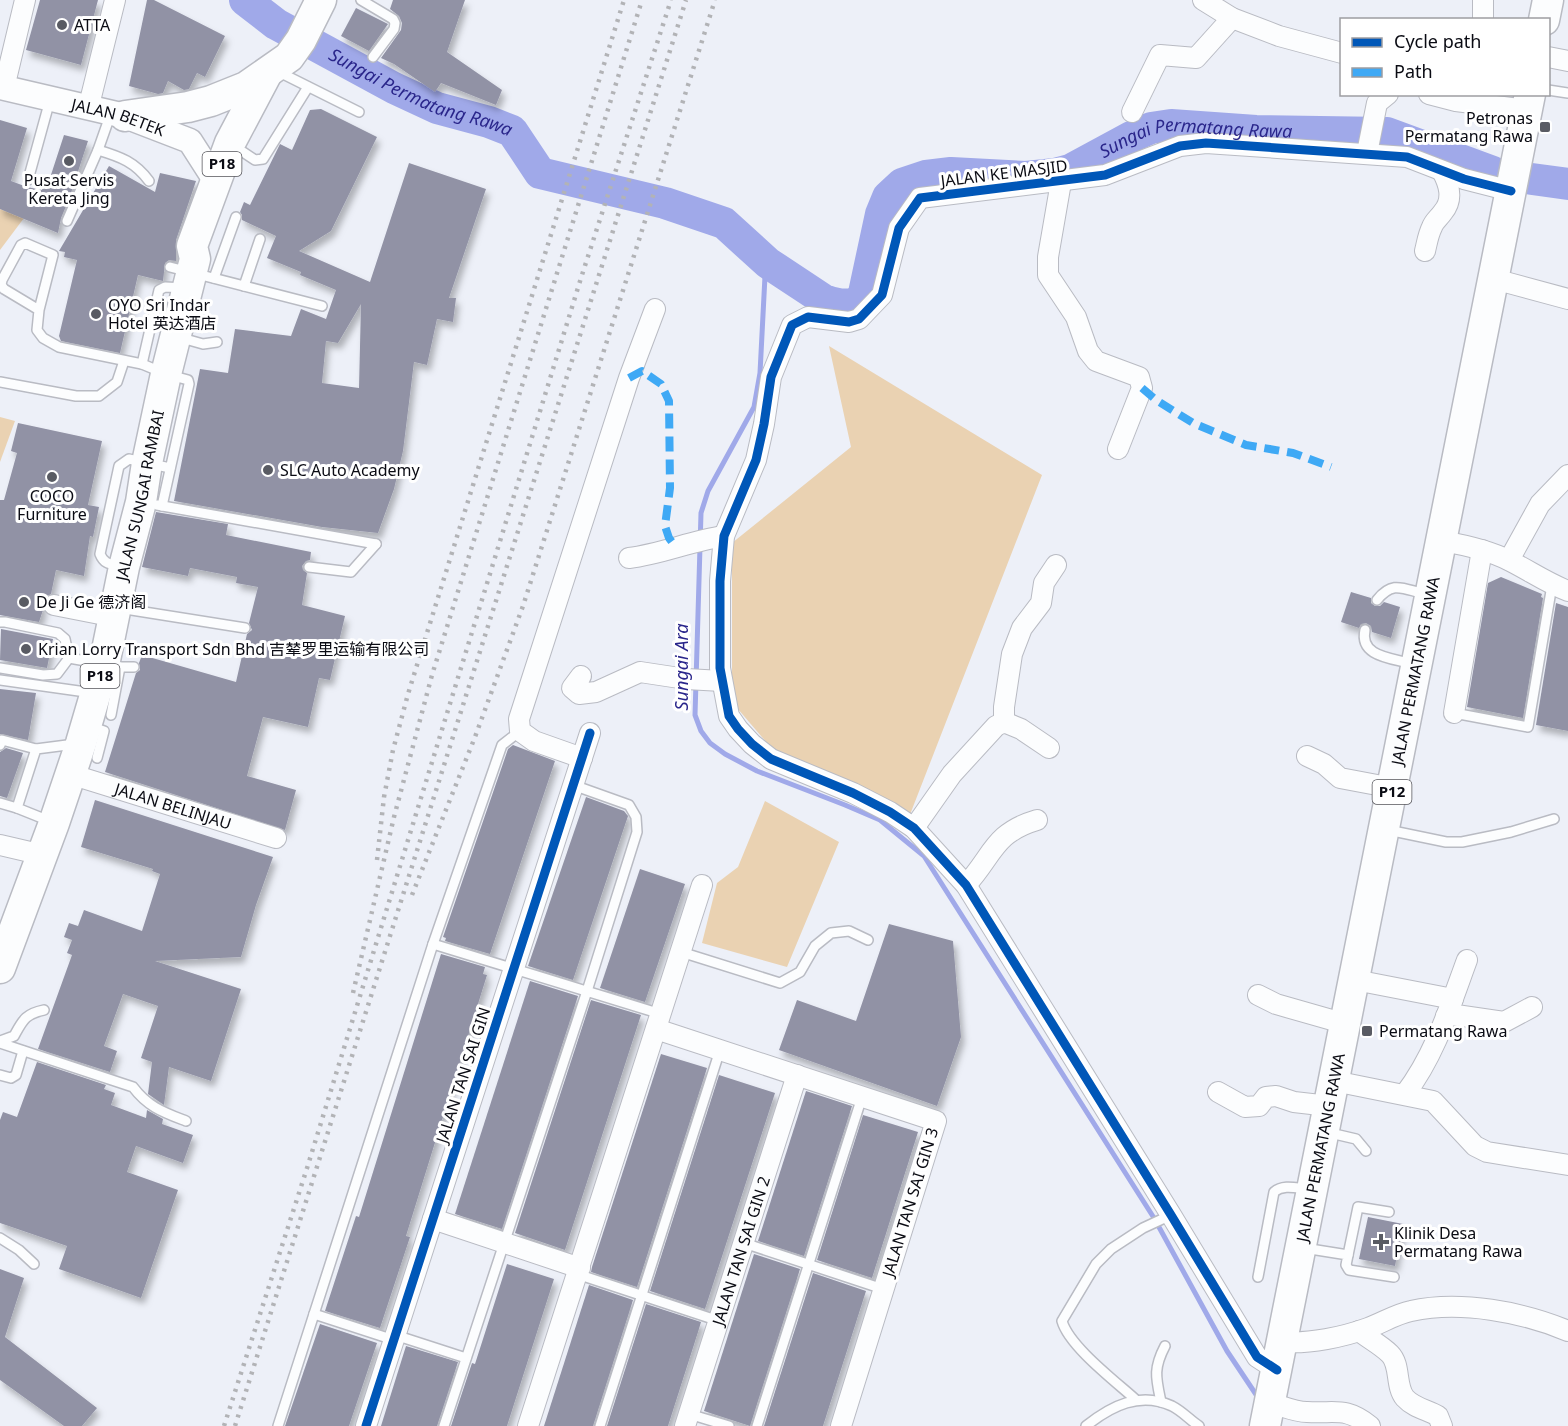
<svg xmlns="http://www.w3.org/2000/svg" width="1568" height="1426" font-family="'Noto Sans','Noto Sans SC',sans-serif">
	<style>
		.green { fill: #ead2b2 }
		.water { fill: #a0a9e9 }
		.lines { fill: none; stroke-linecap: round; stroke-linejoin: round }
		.stream { stroke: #a0a9e9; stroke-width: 5 }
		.river { stroke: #a0a9e9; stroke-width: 32 }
		.building { fill: #9192a5; fill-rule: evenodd; filter: url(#shadow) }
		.service-casing { stroke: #b9bbc3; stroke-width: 12 }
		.minor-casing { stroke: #b9bbc3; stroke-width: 22 }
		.tertiary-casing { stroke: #b9bbc3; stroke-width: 27 }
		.primary-casing { stroke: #b9bbc3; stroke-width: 33 }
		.service { stroke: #fcfdfe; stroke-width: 9 }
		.minor { stroke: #fcfdfe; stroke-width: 20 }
		.tertiary { stroke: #fcfdfe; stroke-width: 24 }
		.primary { stroke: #fcfdfe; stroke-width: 30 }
		.rail { stroke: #b2b3b6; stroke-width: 4.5; stroke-dasharray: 3 6; stroke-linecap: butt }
		.quiet { stroke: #3fa9f5; stroke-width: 8; stroke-dasharray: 15 8; stroke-linecap: butt }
		.cycleway-casing { stroke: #fff; stroke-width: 13 }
		.cycleway { stroke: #0057b8; stroke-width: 9 }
		.poi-dot { fill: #595b63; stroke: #fff; stroke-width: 2 }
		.labels { text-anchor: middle; stroke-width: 6; stroke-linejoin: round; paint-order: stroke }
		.shield { fill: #fff; stroke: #54545a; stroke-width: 1.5 }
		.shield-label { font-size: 15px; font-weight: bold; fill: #0a0b13 }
		.poi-label { font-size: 16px; fill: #0a0b13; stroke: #fff; text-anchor: start }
		.street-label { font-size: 16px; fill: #0a0b13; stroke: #fff }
		.water-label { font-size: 18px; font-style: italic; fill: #2a268b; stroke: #fff }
	</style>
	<defs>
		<filter id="shadow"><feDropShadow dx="3.5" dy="6" stdDeviation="3" flood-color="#0004"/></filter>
	</defs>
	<rect width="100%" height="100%" fill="#edf0f8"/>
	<g class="green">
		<path d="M0,209L24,218L0,250Z"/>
		<path d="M829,346L1042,475L904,830L773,750L732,702V543L851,447Z"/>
		<path d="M0,417L15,421L0,462Z"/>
		<path d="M765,801L839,842L787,967L702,943L717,883L738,867Z"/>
	</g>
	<path class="water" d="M230,0H261L271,7L288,14L275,36Z"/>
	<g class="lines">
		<path class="stream" d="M768,263L765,276L760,373L754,407L708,491L701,513L695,715L701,731L710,743L725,754L757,771L845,805L880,820L924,856L1154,1218L1227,1351L1259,1399"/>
		<g class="river">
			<path id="s1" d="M245,0L276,24L394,88L437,108L489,122L512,131L540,173L665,203L724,223L768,263L824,300C836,305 846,306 859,302L864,293L881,214L888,197L902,184L926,176L951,173L1026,177L1055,174L1070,170L1131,137L1151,128L1171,125L1256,131L1387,133L1493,172"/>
			<path d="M1532,179L1568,184"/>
		</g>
	</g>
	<g class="building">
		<path d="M40,0H98L81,65L26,50Z"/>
		<path d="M147,0H154L225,36L205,77L197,73L189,89L184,90L168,81L163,93L158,94L129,86Z"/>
		<path d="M393,0H465L447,52L502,90L496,105L441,83L435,92L394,64L381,58L401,30L402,23L399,16L390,9Z"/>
		<path d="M356,8L388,24L369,51L341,36Z"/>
		<path d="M321,109L377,137L331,231L299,251L370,282L409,163L486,189L449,298H456L453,322L437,319L427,365L414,362L403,451L394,489L378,533L322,527L174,501L200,369L228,373L235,329L291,336L301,309L326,319L336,290L300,275L301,272L267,258L276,236L242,220V215L240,212L244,202L250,205L280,144L292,150L310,110ZM361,304L359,388L322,383L326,341L338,343Z"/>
		<path d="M0,120L27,128L11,181L27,187L42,190L44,182L48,184L64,135L88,141L69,199L61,218L58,233L0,209Z"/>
		<path d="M109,166L155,192L160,173L196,181L176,240V261L169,260L165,263L163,281L138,275L120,353L61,341L59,336L77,260L64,257L65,252L59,251Z"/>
		<path d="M18,423L102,441L88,505L99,507L93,537L90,536L84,576L56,570L51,594L45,597L42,602L43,610L39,622L0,615V500H4L17,453L11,451Z"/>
		<path d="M156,512L228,524L226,535L311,552L310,560L306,561L302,566L303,570L307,573L302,605L345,616L330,680L319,678L308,727L263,717L247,776L296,790L285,830L105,772L136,673L140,670L139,663L142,655L236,682L247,634L252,630L249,623L258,587L236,583L237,577L190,568L188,576L142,567Z"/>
		<path d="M1501,577L1542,594L1541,597L1543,598L1523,718L1467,707L1488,583Z"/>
		<path d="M1351,592L1371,598V603L1375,606H1380L1384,602L1400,607L1391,638L1372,632L1371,626L1366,623L1361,624L1359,628L1341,622Z"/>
		<path d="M1556,603L1568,607V731L1536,725Z"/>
		<path d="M1,629L53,639L47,668L0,660Z"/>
		<path d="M0,689L36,693L28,740L0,734Z"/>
		<path d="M513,745L555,761L490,954L445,941L446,938L443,937L508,749Z"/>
		<path d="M6,748L23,753L7,798L0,796V752Z"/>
		<path d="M586,797L624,811L628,816L573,980L528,966Z"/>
		<path d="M95,800L273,857L256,905L241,957L155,961L241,989L211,1081L169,1067L164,1105L148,1094L152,1062L141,1058L158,1006L123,994L104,1046L117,1051L110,1072L38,1049L72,955L67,953L72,940L64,937L69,923L78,926L84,910L142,931L160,874L152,871L153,869L81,847Z"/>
		<path d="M640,869L685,884L645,1002L600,988Z"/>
		<path d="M889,924L953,941L961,1037L937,1106L779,1050L797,1000L856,1021Z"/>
		<path d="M441,954L485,967L483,974L487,975L406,1236L410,1237L380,1328L325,1311L356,1216L359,1217Z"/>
		<path d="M530,981L578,996L502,1229L455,1214Z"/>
		<path d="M591,1000L641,1015L565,1250L515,1233Z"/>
		<path d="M661,1054L707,1068L637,1287L591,1272L592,1267Z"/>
		<path d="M37,1062L106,1085L104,1089L115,1093L111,1105L146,1118L147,1110L163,1119L162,1124L193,1135L183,1163L136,1146L127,1172L178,1190L141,1298L59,1269L67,1246L0,1223V1120L3,1112L17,1117Z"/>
		<path d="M719,1075L775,1093L705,1309L650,1291Z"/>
		<path d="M806,1091L852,1106L804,1256L758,1241Z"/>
		<path d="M863,1115L918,1132L872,1278L817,1260Z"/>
		<path d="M1368,1217L1403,1224L1395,1266L1359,1259Z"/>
		<path d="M754,1254L800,1269L750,1426L704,1411Z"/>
		<path d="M507,1264L554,1279L507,1426H451L472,1363L475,1364Z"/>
		<path d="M0,1269L24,1278L5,1337L97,1408L82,1426H64L0,1380Z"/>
		<path d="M813,1273L866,1291L823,1426H764Z"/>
		<path d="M589,1285L633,1300L593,1426H544Z"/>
		<path d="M646,1304L701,1322L698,1332L668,1426H607Z"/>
		<path d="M320,1324L377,1343L349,1426H285Z"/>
		<path d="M406,1346L458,1362L437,1426H381Z"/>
	</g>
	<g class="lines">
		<defs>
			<g id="service">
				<path d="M361,0L393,19L395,23L394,29L373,57"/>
				<path d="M285,75L359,112"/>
				<path d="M1548,90L1568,93"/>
				<path d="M98,150C121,157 135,162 149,181"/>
				<path d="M243,152L255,160L263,159L308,87"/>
				<path d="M28,180L50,100"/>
				<path d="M67,221L98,150L111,113"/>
				<path d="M170,267L322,306"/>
				<path d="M214,278L236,217"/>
				<path d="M244,286L260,239"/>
				<path d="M39,310L4,289L1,285L2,280L21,245L25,243L53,255L39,310L37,330L43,338L59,347L142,364L166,374L188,380L189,384L162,506"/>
				<path d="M178,337L203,344L217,342"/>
				<path d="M142,364L159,290L165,287L185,288"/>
				<path d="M0,382L76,396H99L117,382L124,361"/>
				<path d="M157,505L376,544"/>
				<path d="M119,566C110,564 104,564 100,554L119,466L129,459L170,468"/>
				<path d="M309,567L351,572L376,544"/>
				<path d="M1377,600C1393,580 1403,589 1425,594"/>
				<path d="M119,608L245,628"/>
				<path d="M0,622H5L58,633L65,639L69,658L57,674L43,675L0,668"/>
				<path d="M1365,630C1359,657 1392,658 1412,664"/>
				<path d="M69,658L120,667H134"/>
				<path d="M0,680L93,693"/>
				<path d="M1454,713L1528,727L1552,585"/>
				<path d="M111,715L120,667"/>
				<path d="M89,726L104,731L97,758"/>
				<path d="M0,745L2,740L36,749"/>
				<path d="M0,803L17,808"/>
				<path d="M52,822L17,808L36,749L75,744"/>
				<path d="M1388,830L1446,842H1462L1511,832L1554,819"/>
				<path d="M433,944L661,1014"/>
				<path d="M681,952L780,983L800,972L815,946L831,933L849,931L868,940"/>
				<path d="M0,1041L14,1036C23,1020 25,1014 44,1010"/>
				<path d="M0,1043L133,1087C148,1107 163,1112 186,1121"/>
				<path d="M0,1075L11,1078L16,1075L23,1051"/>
				<path d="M1326,1132L1356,1139L1366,1151"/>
				<path d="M0,1238L19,1250L34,1264"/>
				<path d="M744,1243L883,1289"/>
				<path d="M1304,1248L1348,1255L1346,1265L1349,1270L1394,1277"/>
				<path d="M1348,1255L1358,1207L1389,1212"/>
				<path d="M577,1274L719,1321"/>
				<path d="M1258,1277L1274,1192C1283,1184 1296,1188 1307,1189"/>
				<path d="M314,1314L394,1340"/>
				<path d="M395,1335L466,1358"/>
				<path d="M1135,1399C1115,1381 1069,1346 1062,1321L1096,1264L1111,1249L1143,1228L1171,1215"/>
				<path d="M1161,1402C1156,1378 1153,1369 1165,1346"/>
				<path d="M689,1414L729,1426"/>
				<path d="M278,1426L433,944L502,745L520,731"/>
				<path d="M444,1426L587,991L637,832L636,817L629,805L573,785"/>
				<path d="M600,1426L720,1050"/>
				<path d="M757,1426L862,1097"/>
				<path d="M1086,1426C1111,1406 1140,1391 1172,1406C1182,1411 1190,1420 1199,1426"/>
			</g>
			<g id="minor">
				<path d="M1203,0L1232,18L1279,36L1342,53"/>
				<path d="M1483,0V20"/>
				<path d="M1548,57L1568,61"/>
				<path d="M4,88L25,0"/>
				<path d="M1429,94L1456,101L1527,110"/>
				<path d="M88,109L115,0"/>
				<path d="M1132,112L1160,55L1196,58L1232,18"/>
				<path d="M1370,153L1368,148L1377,103L1388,94"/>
				<path d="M1061,182L1048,257V275L1076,317L1088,351L1096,361L1139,377L1142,388L1118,449"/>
				<path d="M1425,251C1427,243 1428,235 1432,227C1434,221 1439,218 1443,212C1454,199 1449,184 1442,171"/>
				<path d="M1494,279L1568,299"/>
				<path d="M1442,541C1465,545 1489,550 1510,561C1530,571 1547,583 1568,591"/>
				<path d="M629,558C661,554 691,541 724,536"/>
				<path d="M1509,560L1540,504L1568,475"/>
				<path d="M54,605L115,617"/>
				<path d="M581,676L572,688L579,694L596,692L640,672L686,679L722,681"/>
				<path d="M1454,713L1482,550"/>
				<path d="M1004,722V707L1012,654L1022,628L1041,603L1044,583L1056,565"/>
				<path d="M1307,756L1324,764L1340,778L1393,788"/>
				<path d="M582,758L534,741L520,731L519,719L629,378L655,309"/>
				<path id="s2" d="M70,774L276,838"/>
				<path d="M914,828L952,774L996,726L1004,722L1021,729L1049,748"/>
				<path d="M0,845L43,855"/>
				<path d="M966,885C993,856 993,833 1037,820"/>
				<path d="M1355,980L1453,999"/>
				<path d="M1258,995L1276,1004L1346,1024"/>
				<path d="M1446,1016L1456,1015L1504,1022L1532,1007"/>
				<path d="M656,1029L936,1121L841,1426"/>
				<path d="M1334,1081L1433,1101L1475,1146L1487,1152L1568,1165"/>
				<path d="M1218,1092L1245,1107L1259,1106L1266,1097L1276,1096L1294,1102L1329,1106"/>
				<path d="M1405,1094C1435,1055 1450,1006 1467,960"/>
				<path d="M433,1219L580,1268"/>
				<path d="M1359,1331C1369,1339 1381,1345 1390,1354C1401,1365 1395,1386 1405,1398C1414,1408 1428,1410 1438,1416L1442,1426"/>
				<path d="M1283,1342C1310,1344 1343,1337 1368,1328C1382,1323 1396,1314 1411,1311C1460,1300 1523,1312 1568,1331"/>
				<path d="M1277,1370L1257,1357L1171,1215L966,885L914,828L890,812L853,793L771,759L752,744L738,729L729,716L720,668V581L724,536L756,460L764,424L771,377L792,325L808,317L849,322L859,319L882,295L899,228L920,198L1105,175L1180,146L1206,143L1407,157L1464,179L1511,191"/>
				<path d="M1271,1403C1282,1406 1295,1412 1307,1412C1335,1414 1345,1406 1370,1426"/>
				<path d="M366,1426L590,733"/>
				<path d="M528,1426L702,885"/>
				<path id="s3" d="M685,1426L797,1075"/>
			</g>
			<g id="tertiary">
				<path id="s4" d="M0,87L125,116L190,141L215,180"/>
			</g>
			<g id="primary">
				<path d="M1544,20L1548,0"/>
				<path d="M125,116L188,107L211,101L246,87L289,57L301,40L321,0"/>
				<path id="s5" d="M0,968L54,823L81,743L104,665L124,567L141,502L147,463L166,374L195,259L192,246L230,143L267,73"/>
				<path id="s6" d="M1265,1426L1530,94"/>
			</g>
		</defs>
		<use href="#service" class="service-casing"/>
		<use href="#minor" class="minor-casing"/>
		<use href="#tertiary" class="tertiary-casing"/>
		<use href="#primary" class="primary-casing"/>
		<use href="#service" class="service"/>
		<use href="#minor" class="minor"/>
		<use href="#tertiary" class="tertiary"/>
		<use href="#primary" class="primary"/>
		<g class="rail">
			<path d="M377,860L384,797L393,750L408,694L624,0"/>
			<path d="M412,895L475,737L523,606L715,0"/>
			<path d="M353,993L394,817L432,675L642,0"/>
			<path d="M224,1426L308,1165L581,278L671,0"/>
			<path d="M235,1426L686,0"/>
		</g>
		<g class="quiet">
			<path d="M629,378L642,371L661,384L669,401L670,488L665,526L669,538L675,546"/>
			<path d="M1142,388L1156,400L1193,423L1246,445L1293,453L1331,467"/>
		</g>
		<defs>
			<g id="cycleway">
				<path d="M1277,1370L1257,1357L1171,1215L966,885L914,828L890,812L853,793L771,759L752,744L738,729L729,716L720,668V581L724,536L756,460L764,424L771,377L792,325L808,317L849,322L859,319L882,295L899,228L920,198L1105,175L1180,146L1206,143L1407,157L1464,179L1511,191"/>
				<path d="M366,1426L590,733"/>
			</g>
		</defs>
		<use href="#cycleway" class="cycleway-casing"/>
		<use href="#cycleway" class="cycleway"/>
	</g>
	<g class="poi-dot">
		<circle cx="62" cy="25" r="6"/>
		<rect x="1539" y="121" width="12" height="12" rx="3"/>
		<circle cx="69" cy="161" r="6"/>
		<circle cx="96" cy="314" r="6"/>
		<circle cx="268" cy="470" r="6"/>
		<circle cx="52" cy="477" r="6"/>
		<circle cx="24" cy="602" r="6"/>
		<circle cx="26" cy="649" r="6"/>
		<rect x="1361" y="1025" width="12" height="12" rx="3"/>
		<path d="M1378 1233h6v6h6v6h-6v6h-6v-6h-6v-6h6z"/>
	</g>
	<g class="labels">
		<g class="shield">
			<rect x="202.5" y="152" width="39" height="24" rx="4.5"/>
			<rect x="80.5" y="664" width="39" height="24" rx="4.5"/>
			<rect x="1372.5" y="780" width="39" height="24" rx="4.5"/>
		</g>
		<g class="shield-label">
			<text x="222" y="169">P18</text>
			<text x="100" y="681">P18</text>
			<text x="1392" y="797">P12</text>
		</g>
		<g class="poi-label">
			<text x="74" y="31">ATTA</text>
			<text x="1533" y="124" text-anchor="end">Petronas<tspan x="1533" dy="18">Permatang Rawa</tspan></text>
			<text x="69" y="186" text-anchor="middle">Pusat Servis<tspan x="69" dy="18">Kereta Jing</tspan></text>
			<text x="108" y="311">OYO Sri Indar<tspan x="108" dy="18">Hotel 英达酒店</tspan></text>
			<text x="280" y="476">SLC Auto Academy</text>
			<text x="52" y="502" text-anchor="middle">COCO<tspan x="52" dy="18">Furniture</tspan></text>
			<text x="36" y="608">De Ji Ge 德济阁</text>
			<text x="38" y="655">Krian Lorry Transport Sdn Bhd 吉辇罗里运输有限公司</text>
			<text x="1379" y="1037">Permatang Rawa</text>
			<text x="1394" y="1239">Klinik Desa<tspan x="1394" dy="18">Permatang Rawa</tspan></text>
		</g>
		<g class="street-label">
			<text dy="6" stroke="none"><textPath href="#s4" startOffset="122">JALAN BETEK</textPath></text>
			<text transform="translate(1004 173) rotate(-7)" y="6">JALAN KE MASJID</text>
			<text dy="6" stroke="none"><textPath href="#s5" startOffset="494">JALAN SUNGAI RAMBAI</textPath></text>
			<text dy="6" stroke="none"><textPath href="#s6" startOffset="770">JALAN PERMATANG RAWA</textPath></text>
			<text dy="6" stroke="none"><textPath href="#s2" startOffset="108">JALAN BELINJAU</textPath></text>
			<text transform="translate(463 1075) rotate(-72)" y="6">JALAN TAN SAI GIN</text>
			<text dy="6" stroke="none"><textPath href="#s6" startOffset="284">JALAN PERMATANG RAWA</textPath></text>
			<text transform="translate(910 1202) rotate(-73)" y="6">JALAN TAN SAI GIN 3</text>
			<text dy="6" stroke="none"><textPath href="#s3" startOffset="184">JALAN TAN SAI GIN 2</textPath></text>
		</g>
		<g class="water-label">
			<text dy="6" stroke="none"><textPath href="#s1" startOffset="200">Sungai Permatang Rawa</textPath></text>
			<text dy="6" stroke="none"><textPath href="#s1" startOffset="1136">Sungai Permatang Rawa</textPath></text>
			<text transform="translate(682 667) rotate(-90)" y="6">Sungai Ara</text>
		</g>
	</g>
	<rect x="1340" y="18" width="210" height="78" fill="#ffffff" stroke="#9d9da1" stroke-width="1.5"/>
	<rect x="1352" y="38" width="30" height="9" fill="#0057b8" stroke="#9d9da1" stroke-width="1.5"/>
	<text x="1394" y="48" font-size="18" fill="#0a0b13">Cycle path</text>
	<rect x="1352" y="68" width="30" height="9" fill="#3fa9f5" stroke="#9d9da1" stroke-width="1.5"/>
	<text x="1394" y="78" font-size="18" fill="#0a0b13">Path</text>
</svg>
